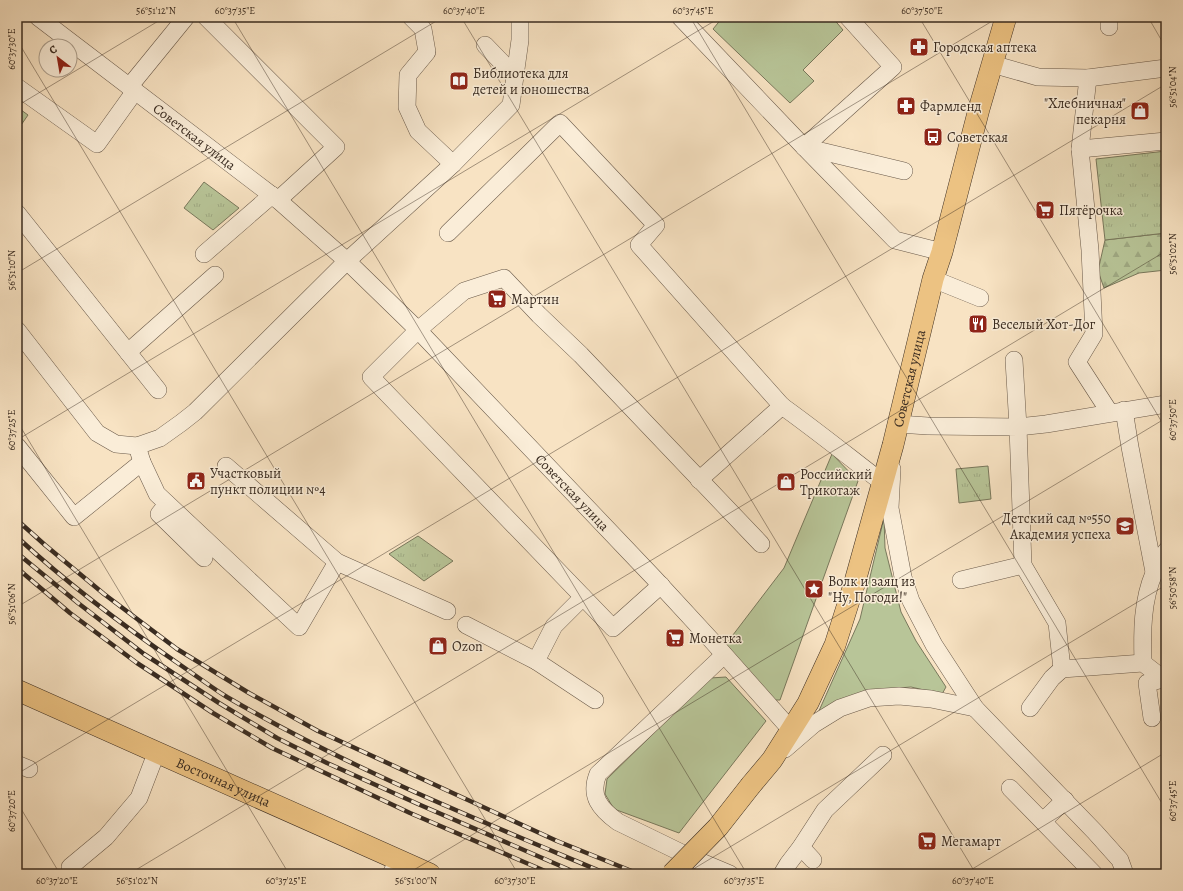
<svg xmlns="http://www.w3.org/2000/svg" width="1183" height="891" font-family="Alegreya,serif">
	<style>
		.grass { fill: #b8c598; stroke: #79785c }
		.forest { fill: url(#forest-firs); stroke: #79785c }
		.park { fill: url(#park-tufts); stroke: #79785c }
		.lines { fill: none; stroke-linecap: round; stroke-linejoin: round }
		.minor-casing { stroke: #6a5a4a; stroke-width: 18 }
		.major-casing { stroke: #3a2c21; stroke-width: 22 }
		.minor { stroke: #faedd8; stroke-width: 17 }
		.major { stroke: #ecc282; stroke-width: 21 }
		.rail-casing { stroke: #3a2c21; stroke-width: 4.5 }
		.rail { stroke: #faedd8; stroke-width: 3; stroke-dasharray: 9; stroke-linecap: butt }
		.major-bridge-casing { stroke: #3a2c21; stroke-width: 22; stroke-linecap: butt }
		.major-bridge { stroke: #ecc282; stroke-width: 21 }
		.ticks { fill: none; stroke: #3a2c21; stroke-width: 1; stroke-opacity: 0.45 }
		.labels { text-anchor: middle; stroke-width: 3; stroke-linejoin: round; paint-order: stroke }
		.poi-label { font-size: 14px; fill: #3a2c21; stroke: #faedd8; text-anchor: start }
		.street-label { font-size: 14px; fill: #3a2c21; stroke: #faedd8 }
		.neatline { fill: none; stroke: #3a2c21; stroke-width: 1.5 }
		.ticks-label { font-size: 10px; text-anchor: middle; fill: #3a2c21 }
	</style>
	<defs>
		<pattern id="forest-firs" width="22" height="20" patternUnits="userSpaceOnUse"><rect width="22" height="20" fill="#b8c598"/><path d="M5 1l3.5 6h-7zM16 11l3.5 6h-7z" fill="#9fa983"/></pattern>
		<pattern id="park-tufts" width="24" height="20" patternUnits="userSpaceOnUse"><rect width="24" height="20" fill="#b8c598"/><path d="M3 7l-1-3M5 7V3M7 7l1-3M15 17l-1-3M17 17v-4M19 17l1-3" fill="none" stroke="#9fa983"/></pattern>
	</defs>
	<rect width="100%" height="100%" fill="#f8e3c3"/>
	<filter id="stains"><feTurbulence type="fractalNoise" baseFrequency=".005" numOctaves="4"/><feColorMatrix values="0 0 0 0 .2 0 0 0 0 .09 0 0 0 0 .02 0 0 0 .5 -.17"/></filter>
	<radialGradient id="worn" r=".72"><stop offset=".6" stop-color="#630" stop-opacity="0"/><stop offset="1" stop-color="#630" stop-opacity=".3"/></radialGradient>
	<g class="grass">
		<path d="M723,17H832L843,30L803,70L814,81L790,103L713,29Z"/>
		<path d="M832,454L858,481L780,700H769L723,648L784,568Z"/>
		<path d="M884,518L885,548L901,612L916,641L946,687L942,694L911,687L875,690L818,713L860,619Z"/>
		<path d="M726,677L766,721L679,833L614,809L605,794L607,779L710,678Z"/>
	</g>
	<path class="forest" d="M1166,233V270L1139,273L1104,288L1098,271L1105,240Z"/>
	<g class="park">
		<path d="M17,107L28,115L17,131Z"/>
		<path d="M1166,151V233L1105,240L1096,159Z"/>
		<path d="M204,182L239,208L213,230L184,208Z"/>
		<path d="M988,466L991,499L959,503L956,469Z"/>
		<path d="M418,536L453,561L424,581L389,554Z"/>
	</g>
	<g class="lines">
		<defs>
			<g id="minor">
				<path id="s1" d="M38,17L278,200L347,261L418,330L654,578L713,642L791,730"/>
				<path d="M206,17L336,147L278,200"/>
				<path d="M411,17L423,29L427,52L408,75L407,107L418,131L453,164"/>
				<path d="M680,17L804,147L895,240L942,252"/>
				<path d="M848,17L893,67L804,147L904,171"/>
				<path d="M1109,17V27"/>
				<path d="M485,45L515,76"/>
				<path d="M992,64L1038,77L1088,78L1166,68"/>
				<path d="M1088,78L1080,149L1090,250L1094,334L1077,362L1110,413"/>
				<path d="M17,87L97,144L135,91"/>
				<path d="M129,87L186,17"/>
				<path d="M1080,149L1166,141"/>
				<path d="M17,213L158,390"/>
				<path d="M448,233L560,123L656,225L639,245L782,406"/>
				<path d="M204,254L272,195"/>
				<path d="M933,279L980,298"/>
				<path d="M17,330L97,433L116,444L137,446L160,438L181,423L195,412L347,261L453,164L511,105L520,40V17"/>
				<path d="M128,352L215,275"/>
				<path d="M1014,360L1018,427L1046,424L1166,404"/>
				<path d="M1124,410L1130,447L1154,572"/>
				<path d="M898,424L928,426L1018,427L1023,565L1057,623L1062,669L1143,663L1166,681"/>
				<path d="M17,446L74,517L142,462"/>
				<path d="M137,446L142,462L157,494L299,627L337,562"/>
				<path d="M226,466L337,562L447,611"/>
				<path d="M892,469L890,508L903,577L911,601L934,645L975,708L1095,832L1120,860L1125,874"/>
				<path d="M699,480L782,406C817,431 849,457 883,483"/>
				<path d="M167,504L159,514L204,558"/>
				<path d="M961,580L1023,565"/>
				<path d="M661,585L613,628L371,377L418,330L464,291L504,278L539,315L581,355L761,544"/>
				<path d="M466,625L536,661L595,700"/>
				<path d="M724,655L598,774C589,796 600,809 618,822L692,858L730,874"/>
				<path d="M536,661L554,626L583,597"/>
				<path d="M1143,663C1142,632 1142,601 1154,573C1157,565 1162,558 1166,551"/>
				<path d="M1030,708L1052,678L1062,669"/>
				<path d="M1152,718L1147,683L1163,679"/>
				<path d="M785,749L814,724L840,708L869,698L899,696L931,699L975,708"/>
				<path d="M17,764L29,769"/>
				<path d="M1010,788L1094,874"/>
				<path d="M1043,821L1065,800"/>
				<path d="M801,847L813,860"/>
				<path d="M70,867L106,837L139,798L157,751"/>
				<path d="M391,874L398,860"/>
				<path d="M782,874L788,864L801,847L825,810L883,755"/>
			</g>
			<g id="major">
				<path id="s2" d="M17,690L430,874"/>
				<path id="s3" d="M751,785L772,760L808,703L835,645L854,585L893,445L933,279L942,252L979,109L1006,17"/>
			</g>
		</defs>
		<use href="#minor" class="minor-casing"/>
		<use href="#major" class="major-casing"/>
		<use href="#minor" class="minor"/>
		<use href="#major" class="major"/>
		<defs>
			<g id="rail">
				<path d="M17,520L45,545L104,594L177,649L249,693L318,731L557,841L639,874"/>
				<path d="M17,537C67,583 122,625 179,664C195,675 211,687 227,697C348,768 479,820 607,874"/>
				<path d="M17,553L78,603L144,654L219,703L277,738L327,763L418,804L579,874"/>
				<path d="M17,568L70,613L137,663L213,713L272,748L410,813L552,874"/>
			</g>
		</defs>
		<use href="#rail" class="rail-casing"/>
		<use href="#rail" class="rail"/>
		<defs>
			<path id="major-bridge" d="M672,874L718,827L751,785"/>
		</defs>
		<use href="#major-bridge" class="major-bridge-casing"/>
		<use href="#major-bridge" class="major-bridge"/>
	</g>
	<path class="ticks" d="M232,17L747,874M461,17L976,874M690,17L1166,810M919,17L1166,429M1148,17L1166,48M17,40L518,874M17,106L165,17M17,273L443,17M17,421L289,874M17,440L721,17M17,607L999,17M17,774L1166,84M17,802L60,874M129,874L1166,251M407,874L1166,418M685,874L1166,585M964,874L1166,752"/>
	<defs>
		<symbol id="pharmacy-square" viewBox="-11 -11 22 22"><rect x="-9" y="-9" width="18" height="18" rx="4" fill="#8f2418" stroke="#faedd8"/><path d="M-2-6h4v4h4v4h-4v4h-4v-4h-4v-4h4Z" fill="#fff"/></symbol>
		<symbol id="library-square" viewBox="-11 -11 22 22"><rect x="-9" y="-9" width="18" height="18" rx="4" fill="#8f2418" stroke="#faedd8"/><path d="M-6-4Q-3-5.5-.7-3.5V5Q-3 3-6 4ZM6-4Q3-5.5 .7-3.5V5Q3 3 6 4Z" fill="#fff"/></symbol>
		<symbol id="shop-square" viewBox="-11 -11 22 22"><rect x="-9" y="-9" width="18" height="18" rx="4" fill="#8f2418" stroke="#faedd8"/><path d="M-5-2.5h2.3a2.7 3.5 0 0 1 5.4 0H5L5.5 6h-11ZM-1.5-2.5h3a1.5 2.3 0 0 0-3 0Z" fill="#fff"/></symbol>
		<symbol id="bus-square" viewBox="-11 -11 22 22"><rect x="-9" y="-9" width="18" height="18" rx="4" fill="#8f2418" stroke="#faedd8"/><path d="M-5-6H5V4H4V6H2V4H-2V6H-4V4H-5ZM-3.5-4V0h7V-4ZM-3.5 1.2v1.5H-2V1.2ZM2 1.2v1.5H3.5V1.2Z" fill="#fff"/></symbol>
		<symbol id="supermarket-square" viewBox="-11 -11 22 22"><rect x="-9" y="-9" width="18" height="18" rx="4" fill="#8f2418" stroke="#faedd8"/><path d="M-6-5.5h2.5l.6 2H6L4.5 2H-2.5L-4.4-4H-6ZM-1.5 3.2a1.3 1.3 0 1 0 .1 0ZM3 3.2a1.3 1.3 0 1 0 .1 0Z" fill="#fff"/></symbol>
		<symbol id="restaurant-square" viewBox="-11 -11 22 22"><rect x="-9" y="-9" width="18" height="18" rx="4" fill="#8f2418" stroke="#faedd8"/><path d="M-5-6h1v4h1v-4h1v4h1v-4h1v5L-1.5 .5V6h-2V.5L-5-1ZM5-6V6H3V1.5H1.5Q1.5-4 5-6Z" fill="#fff"/></symbol>
		<symbol id="civic-square" viewBox="-11 -11 22 22"><rect x="-9" y="-9" width="18" height="18" rx="4" fill="#8f2418" stroke="#faedd8"/><path d="M-.6-6.5H3V-4.5H.6V-3L4-1V1h2V6H-6V1h2V-1L-.6-3ZM-1.2 2.5V6h2.4V2.5Z" fill="#fff"/></symbol>
		<symbol id="school-square" viewBox="-11 -11 22 22"><rect x="-9" y="-9" width="18" height="18" rx="4" fill="#8f2418" stroke="#faedd8"/><path d="M0-5L7-2L0 1L-7-2ZM-4 1L0 2.5L4 1V4Q0 6-4 4Z" fill="#fff"/></symbol>
		<symbol id="sight-square" viewBox="-11 -11 22 22"><rect x="-9" y="-9" width="18" height="18" rx="4" fill="#8f2418" stroke="#faedd8"/><path d="M0-6L1.8-2.2L6-1.7L2.9 1.2L3.7 5.4L0 3.3L-3.7 5.4L-2.9 1.2L-6-1.7L-1.8-2.2Z" fill="#fff"/></symbol>
	</defs>
	<g fill-rule="evenodd">
		<use href="#pharmacy-square" x="908" y="36" width="22" height="22"/>
		<use href="#library-square" x="448" y="70" width="22" height="22"/>
		<use href="#pharmacy-square" x="895" y="95" width="22" height="22"/>
		<use href="#shop-square" x="1129" y="100" width="22" height="22"/>
		<use href="#bus-square" x="922" y="126" width="22" height="22"/>
		<use href="#supermarket-square" x="1034" y="199" width="22" height="22"/>
		<use href="#supermarket-square" x="486" y="288" width="22" height="22"/>
		<use href="#restaurant-square" x="967" y="313" width="22" height="22"/>
		<use href="#civic-square" x="185" y="470" width="22" height="22"/>
		<use href="#shop-square" x="775" y="471" width="22" height="22"/>
		<use href="#school-square" x="1114" y="515" width="22" height="22"/>
		<use href="#sight-square" x="803" y="578" width="22" height="22"/>
		<use href="#supermarket-square" x="664" y="627" width="22" height="22"/>
		<use href="#shop-square" x="427" y="635" width="22" height="22"/>
		<use href="#supermarket-square" x="916" y="830" width="22" height="22"/>
	</g>
	<g class="labels">
		<g class="poi-label">
			<text x="933" y="52">Городская аптека</text>
			<text x="473" y="78">Библиотека для<tspan x="473" dy="16">детей и юношества</tspan></text>
			<text x="1126" y="108" text-anchor="end">"Хлебничная"<tspan x="1126" dy="16">пекарня</tspan></text>
			<text x="920" y="111">Фармленд</text>
			<text x="947" y="142">Советская</text>
			<text x="1059" y="215">Пятёрочка</text>
			<text x="511" y="304">Мартин</text>
			<text x="992" y="329">Веселый Хот-Дог</text>
			<text x="210" y="478">Участковый<tspan x="210" dy="16">пункт полиции №4</tspan></text>
			<text x="800" y="479">Российский<tspan x="800" dy="16">Трикотаж</tspan></text>
			<text x="1111" y="523" text-anchor="end">Детский сад №550<tspan x="1111" dy="16">Академия успеха</tspan></text>
			<text x="828" y="586">Волк и заяц из<tspan x="828" dy="16">"Ну, Погоди!"</tspan></text>
			<text x="689" y="643">Монетка</text>
			<text x="452" y="651">Ozon</text>
			<text x="941" y="846">Мегамарт</text>
		</g>
		<g class="street-label">
			<text dy="5" stroke="none"><textPath href="#s1" startOffset="197">Советская улица</textPath></text>
			<text dy="5" stroke="none"><textPath href="#s3" startOffset="441">Советская улица</textPath></text>
			<text dy="5" stroke="none"><textPath href="#s1" startOffset="717">Советская улица</textPath></text>
			<text dy="5" stroke="none"><textPath href="#s2" startOffset="226">Восточная улица</textPath></text>
		</g>
	</g>
	<rect width="1183" height="891" fill="none" stroke="#f8e3c3" stroke-width="44"/>
	<g transform="translate(58 58) rotate(329)"><circle r="19" fill="#faedd8" stroke="#ada08f"/>
	<path d="M0-3L7 15L0 10L-7 15Z" fill="#8f2418"/>
	<text y="-6" font-size="11" font-weight="bold" text-anchor="middle" fill="#3a2c21">С</text>
	</g>
	<rect x="22" y="22" width="1139" height="847" class="neatline"/>
	<g class="ticks-label">
		<text x="156" y="14">56°51'12"N</text>
		<text x="235" y="14">60°37'35"E</text>
		<text x="464" y="14">60°37'40"E</text>
		<text x="693" y="14">60°37'45"E</text>
		<text x="922" y="14">60°37'50"E</text>
		<text transform="translate(11 49) rotate(-90)" y="4">60°37'30"E</text>
		<text transform="translate(1172 87) rotate(-90)" y="4">56°51'04"N</text>
		<text transform="translate(1172 254) rotate(-90)" y="4">56°51'02"N</text>
		<text transform="translate(11 270) rotate(-90)" y="4">56°51'10"N</text>
		<text transform="translate(1172 420) rotate(-90)" y="4">60°37'50"E</text>
		<text transform="translate(11 430) rotate(-90)" y="4">60°37'25"E</text>
		<text transform="translate(1172 588) rotate(-90)" y="4">56°50'58"N</text>
		<text transform="translate(11 604) rotate(-90)" y="4">56°51'06"N</text>
		<text transform="translate(1172 801) rotate(-90)" y="4">60°37'45"E</text>
		<text transform="translate(11 811) rotate(-90)" y="4">60°37'20"E</text>
		<text x="57" y="884">60°37'20"E</text>
		<text x="137" y="884">56°51'02"N</text>
		<text x="286" y="884">60°37'25"E</text>
		<text x="416" y="884">56°51'00"N</text>
		<text x="515" y="884">60°37'30"E</text>
		<text x="744" y="884">60°37'35"E</text>
		<text x="973" y="884">60°37'40"E</text>
	</g>
	<rect width="100%" height="100%" filter="url(#stains)"/>
	<rect width="100%" height="100%" fill="url(#worn)"/>
</svg>
